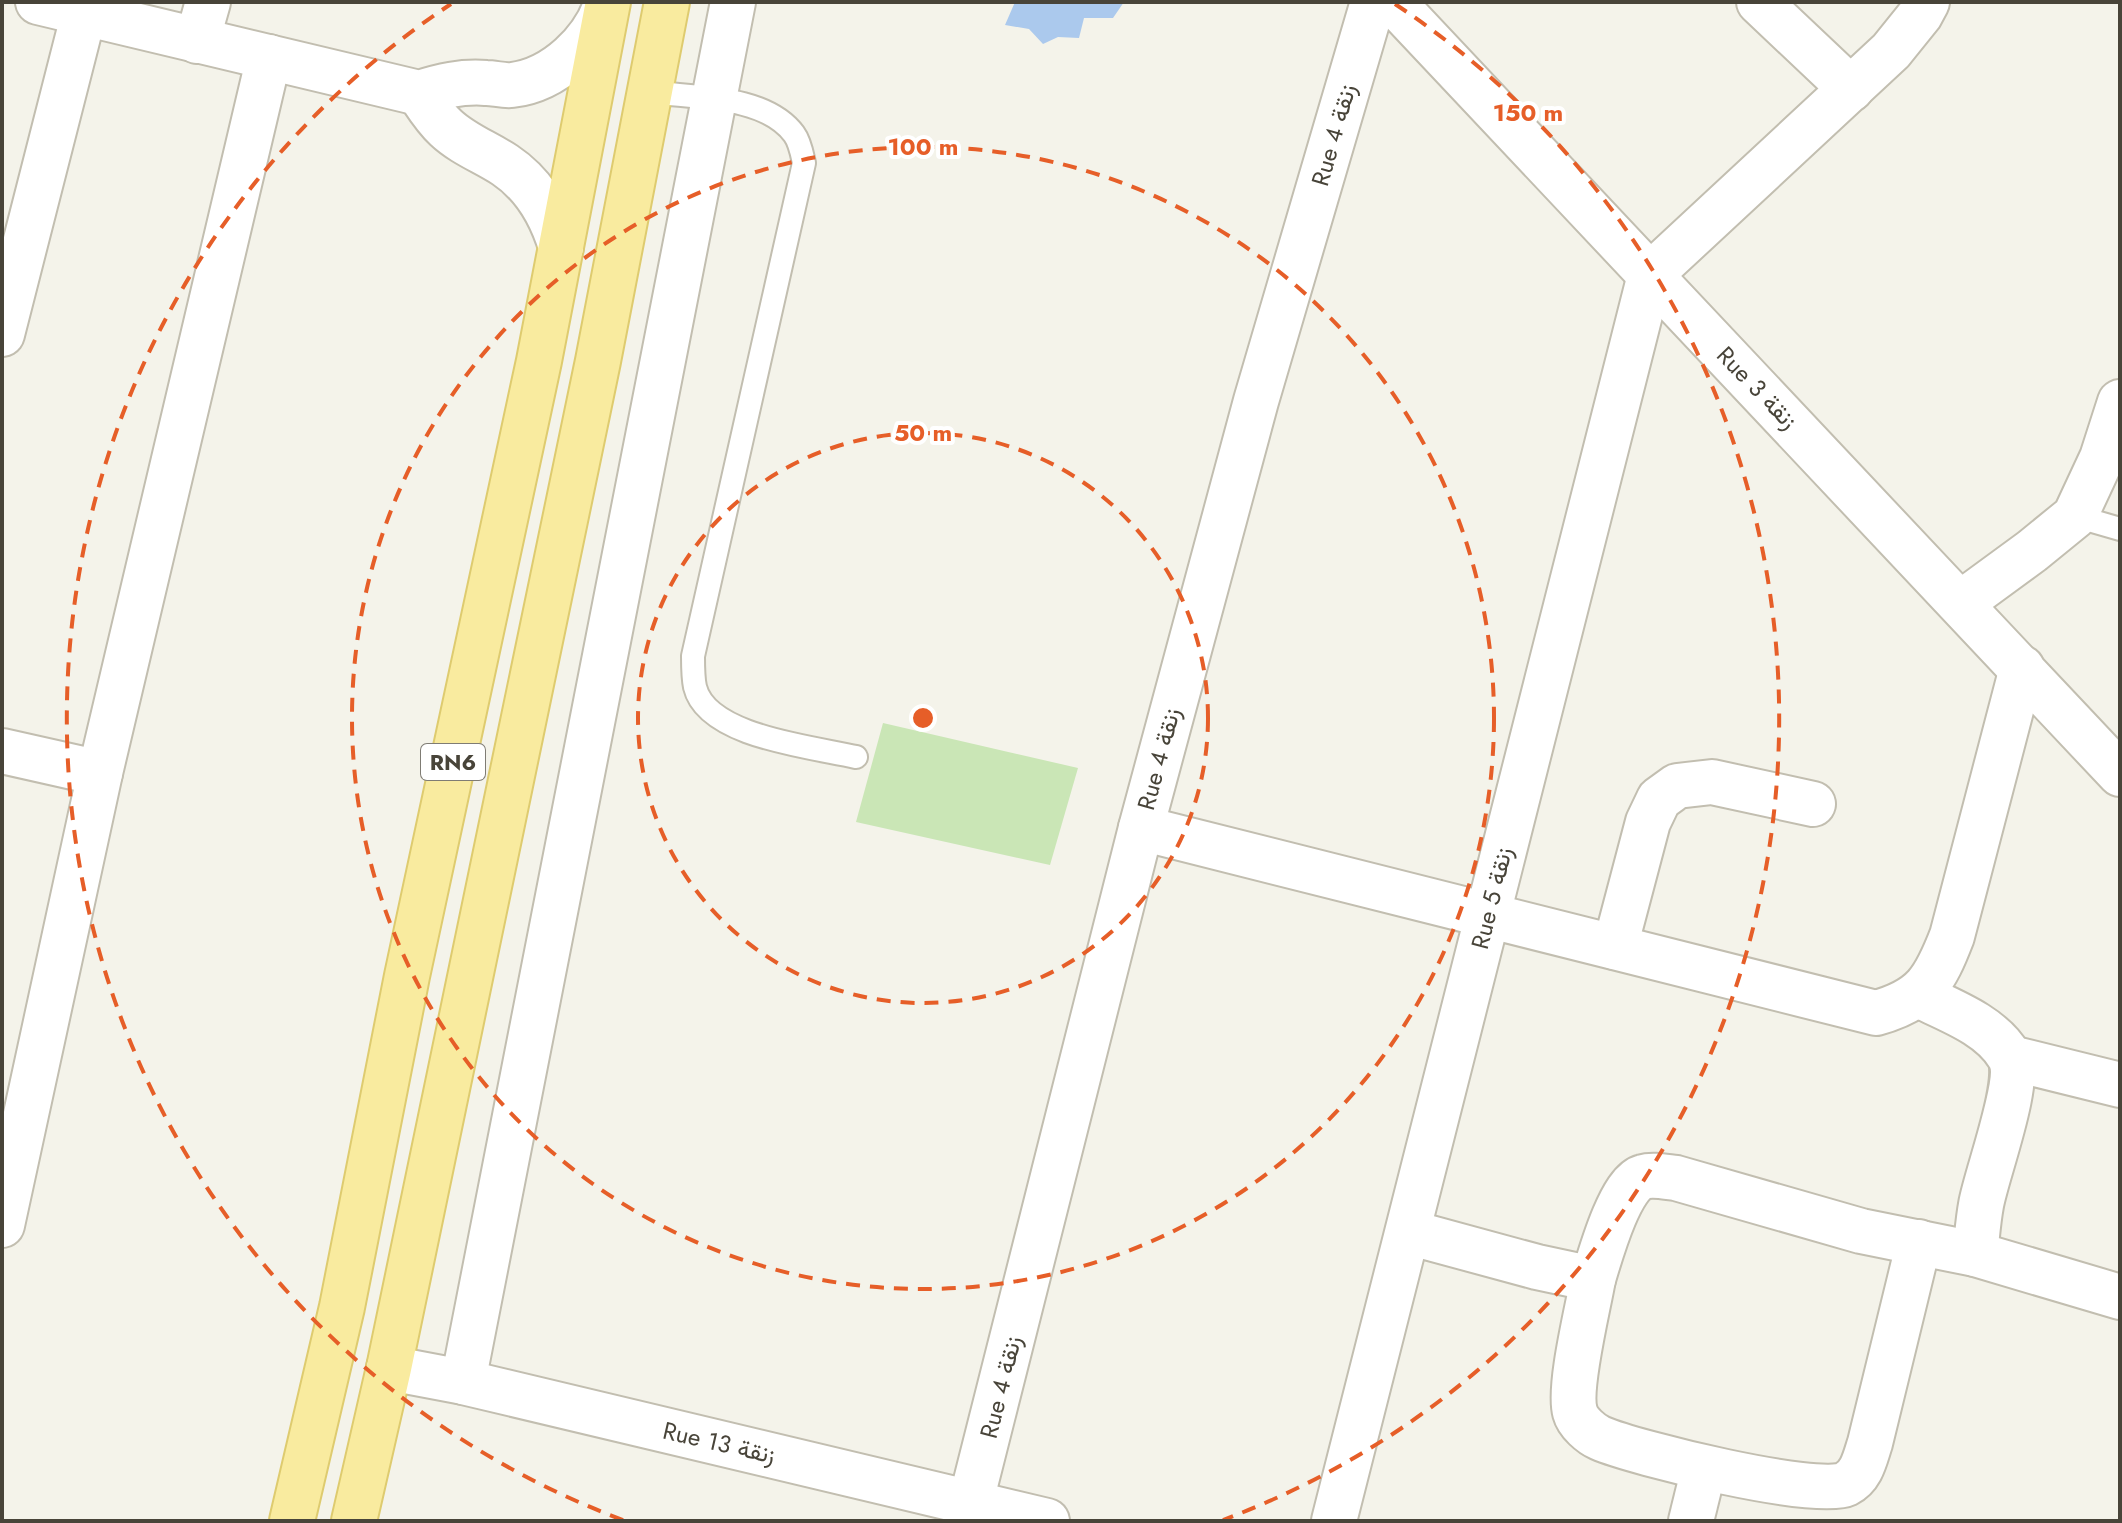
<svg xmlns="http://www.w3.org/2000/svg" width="2122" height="1523" font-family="Jost,Vazirmatn,sans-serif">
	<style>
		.green { fill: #cae6b6 }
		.water { fill: #abc9ed }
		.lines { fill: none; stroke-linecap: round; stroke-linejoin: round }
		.lane-casing { stroke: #c2beb0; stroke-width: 26 }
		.street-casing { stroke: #c2beb0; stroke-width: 48 }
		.primary-casing { stroke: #decb6f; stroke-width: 48 }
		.lane { stroke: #fff; stroke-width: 22 }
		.street { stroke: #fff; stroke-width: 44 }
		.primary { stroke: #f9eb9f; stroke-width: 44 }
		.ring { fill: none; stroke: #e65e28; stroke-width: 4; stroke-dasharray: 14 10 }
		.labels { text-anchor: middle; stroke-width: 8; stroke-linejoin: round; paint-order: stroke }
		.shield { fill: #fff; stroke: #7f7c74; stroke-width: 2 }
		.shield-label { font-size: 22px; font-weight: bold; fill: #484439 }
		.street-label { font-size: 24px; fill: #484439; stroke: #fff }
		.centre { fill: #e65e28; stroke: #fff; stroke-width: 4 }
		.ring-label { font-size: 24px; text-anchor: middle; font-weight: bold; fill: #e65e28; stroke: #fff; stroke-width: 8; stroke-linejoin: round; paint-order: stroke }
	</style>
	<rect width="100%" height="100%" fill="#f4f3ea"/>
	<path class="green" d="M883,723L1078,768L1050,865L856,822Z"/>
	<path class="water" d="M1015,2H1124L1113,18H1084L1079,38L1058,37L1043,44L1029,29L1005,25Z"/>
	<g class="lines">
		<defs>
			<g id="lane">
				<path d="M650,92C695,98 765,95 794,134C800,142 802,154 804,163L693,656C693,666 693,678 695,687C707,737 813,747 856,757"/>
				<path d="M2075,516L2120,529"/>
			</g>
			<g id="street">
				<path d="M38,2L419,93C441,86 462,81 486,83C495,83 503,86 512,85C555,80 594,42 607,2"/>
				<path d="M1393,2L2120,774"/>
				<path d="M1759,2L1851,89"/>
				<path d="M197,41L208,2"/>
				<path d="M419,93C427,105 435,118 446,128C463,144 485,152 505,165C535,185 551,214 561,247"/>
				<path d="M2,334L84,13"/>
				<path d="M1961,603L2032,551L2075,516L2102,458L2120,402"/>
				<path d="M2,751L100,773"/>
				<path d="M1141,828L1876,1013C1924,1000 1935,980 1952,936L2022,668"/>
				<path d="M1615,947L1648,822L1659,799L1677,786L1712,782L1813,804"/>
				<path d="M2011,1058L2120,1085"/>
				<path d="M2,1225L100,773L269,57"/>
				<path d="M1408,1232L1537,1267L1593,1279C1600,1256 1620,1183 1643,1177C1653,1174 1666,1177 1676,1178L1861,1231L1975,1254C1977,1238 1978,1221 1981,1205C1986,1175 2023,1079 2009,1056C1991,1025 1949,1010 1918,995"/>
				<path d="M1975,1254L2120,1297"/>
				<path d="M1593,1279C1588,1308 1568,1387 1575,1412C1578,1423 1591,1434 1600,1438C1634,1453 1818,1498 1846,1484C1862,1476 1865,1458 1870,1443L1919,1242"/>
				<path d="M389,1368L463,1382L1047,1521"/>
				<path d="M463,1382L733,2"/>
				<path d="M966,1521L1141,828L1256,401L1373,2"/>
				<path d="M1334,1521L1650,275L1891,51L1920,15L1927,2"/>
				<path d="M1691,1521L1704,1468"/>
			</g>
			<g id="primary">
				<path d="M292,1521L342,1307L407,976L539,361L608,2"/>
				<path d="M354,1521L389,1368L598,361L667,2"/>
			</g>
		</defs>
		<use href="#lane" class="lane-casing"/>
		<use href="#street" class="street-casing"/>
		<use href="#primary" class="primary-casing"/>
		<use href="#lane" class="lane"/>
		<use href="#street" class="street"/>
		<use href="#primary" class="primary"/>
	</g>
	<g class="ring">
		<circle cx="923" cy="718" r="285"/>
		<circle cx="923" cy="718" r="571"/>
		<path d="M623 1520A856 856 0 0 1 451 4M1395 4A856 856 0 0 1 1223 1520"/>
	</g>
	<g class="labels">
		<rect class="shield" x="421" y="744" width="64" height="36" rx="6"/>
		<g class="shield-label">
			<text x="453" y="770">RN6</text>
		</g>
		<g class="street-label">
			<text transform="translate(1334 135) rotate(-74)" y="8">Rue 4 زنقة</text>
			<text transform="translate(1757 388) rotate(46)" y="8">Rue 3 زنقة</text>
			<text transform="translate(1159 759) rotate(-75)" y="8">Rue 4 زنقة</text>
			<text transform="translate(1492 898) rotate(-76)" y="8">Rue 5 زنقة</text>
			<text transform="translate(1001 1387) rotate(-76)" y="8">Rue 4 زنقة</text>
			<text transform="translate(719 1443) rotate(13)" y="8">Rue 13 زنقة</text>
		</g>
	</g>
	<circle cx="923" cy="718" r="12" class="centre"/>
	<g class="ring-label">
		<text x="1528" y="121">150 m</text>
		<text x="923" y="155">100 m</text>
		<text x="923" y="441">50 m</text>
	</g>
	<rect width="2122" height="1523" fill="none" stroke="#484439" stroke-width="8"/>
</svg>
